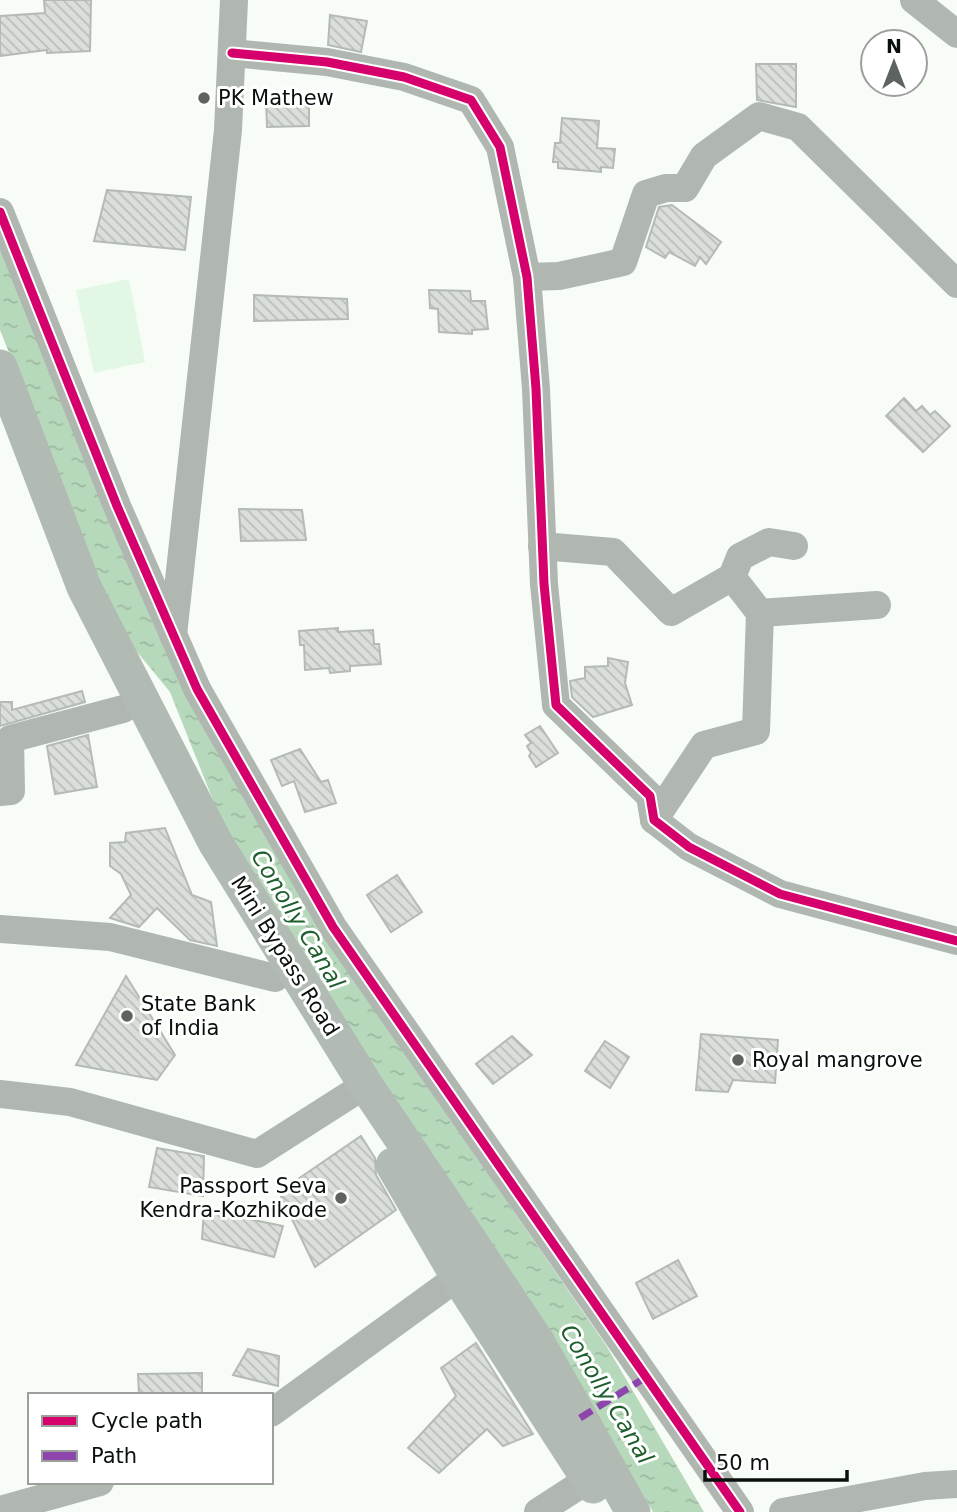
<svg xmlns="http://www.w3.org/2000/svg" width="957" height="1512" font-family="'DejaVu Sans',sans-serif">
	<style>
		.garden { fill: #e2f8e4 }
		.water { fill: url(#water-ripples) }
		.building { fill: url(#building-back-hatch); stroke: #b5bab5; stroke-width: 2 }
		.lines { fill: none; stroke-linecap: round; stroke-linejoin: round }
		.minor { stroke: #b0b6b0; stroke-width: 28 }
		.major { stroke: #b1bab3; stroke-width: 35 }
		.quiet { stroke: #8e44ad; stroke-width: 7; stroke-dasharray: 14 7; stroke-linecap: butt }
		.cycleway-casing { stroke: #fff; stroke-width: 13 }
		.cycleway { stroke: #d6006c; stroke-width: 9 }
		.poi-dot { fill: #5d635e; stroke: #fff; stroke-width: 2.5 }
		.labels { text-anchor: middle; stroke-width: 6; stroke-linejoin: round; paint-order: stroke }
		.poi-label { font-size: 21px; fill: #0a100b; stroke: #fff; text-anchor: start }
		.street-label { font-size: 21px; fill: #0a100b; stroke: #fff }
		.water-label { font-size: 23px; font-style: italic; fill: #1e5f2d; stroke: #fff }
	</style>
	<defs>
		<pattern id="water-ripples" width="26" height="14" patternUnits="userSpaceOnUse" patternTransform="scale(1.75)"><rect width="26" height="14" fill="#b7d9bb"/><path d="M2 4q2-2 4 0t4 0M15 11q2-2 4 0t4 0" fill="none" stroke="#9cb99f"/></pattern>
		<pattern id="building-back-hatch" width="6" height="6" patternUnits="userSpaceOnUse" patternTransform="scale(1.75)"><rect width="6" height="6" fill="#dadfda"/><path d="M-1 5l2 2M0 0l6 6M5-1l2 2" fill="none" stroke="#babeba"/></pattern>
	</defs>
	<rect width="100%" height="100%" fill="#f7fcf7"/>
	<path class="garden" d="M129,279L145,362L94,373L76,290Z"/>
	<path class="water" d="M0,235L337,955L606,1345L704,1512H653L563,1354L236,858L170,692L119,630L0,330Z"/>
	<g class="building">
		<path d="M44,0H91L90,51L47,53V50L0,56V16L45,13Z"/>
		<path d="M330,15L367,21L361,52L328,45Z"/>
		<path d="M756,64H796V107L757,100Z"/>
		<path d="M266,98L309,99V126L267,127Z"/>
		<path d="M562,118L599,121L597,148L615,149L613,168L601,167V172L558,168V162H553L555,143H560Z"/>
		<path d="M107,190L191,197L185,250L94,241Z"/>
		<path d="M672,205L721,242L706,264L700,257L695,266L669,252L665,258L646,247L659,207Z"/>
		<path d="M429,290L470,291L471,301H485L488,329L472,330V334L439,332L438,309L430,308Z"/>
		<path d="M254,295L347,299L348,319L254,321Z"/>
		<path d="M904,398L916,411L922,406L930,415L935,411L950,426L923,452L886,416Z"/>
		<path d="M239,509L302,510L306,540L241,541Z"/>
		<path d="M338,628V632L373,630L374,644H379L381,664L350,666V671L330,673L329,668L305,670L304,645H300L299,631Z"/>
		<path d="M608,658L628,662L625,683L632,705L593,717L572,697L570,681L585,678V667L608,666Z"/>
		<path d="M82,691L85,702L0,726V702H12V710Z"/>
		<path d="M540,726L558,753L536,767L529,756L531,753L527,746L531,743L525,735Z"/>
		<path d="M88,735L97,787L55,794L47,746Z"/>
		<path d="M300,749L321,782L328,780L336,803L305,812L294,781L282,786L271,760Z"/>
		<path d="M165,828L192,895L211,902L217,946L190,940L157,908L139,927L110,918L131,895L121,874L110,866V843L125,842L126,833Z"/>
		<path d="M397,875L422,912L391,932L367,895Z"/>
		<path d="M126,976L175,1055L157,1080L76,1065Z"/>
		<path d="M701,1034L778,1040L775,1083L733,1080L728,1092L696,1090Z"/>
		<path d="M512,1036L532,1055L493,1084L476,1064Z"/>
		<path d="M605,1041L629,1057L610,1088L585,1071Z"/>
		<path d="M361,1136L375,1158L376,1175L396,1210L315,1267L279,1192Z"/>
		<path d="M157,1148L204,1156L203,1196L149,1187Z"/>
		<path d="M204,1210L283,1226L274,1257L202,1239Z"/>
		<path d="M678,1260L697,1296L653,1319L636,1283Z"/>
		<path d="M476,1343L533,1434L503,1446L487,1429L439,1473L408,1448L456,1396L441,1368Z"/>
		<path d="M248,1349L279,1356L278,1386L233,1375Z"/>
		<path d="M202,1373V1395H139L138,1374Z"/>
	</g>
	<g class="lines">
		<g class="minor">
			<path d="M914,0L957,34"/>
			<path d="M232,53L327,62L404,77L471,100L500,147L527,277L536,389L544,584L556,705L650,796L654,820L689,847L780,894L957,941"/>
			<path d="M0,212L117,506L197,689L333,927L740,1512"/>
			<path d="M527,277L559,276L623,262L646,194L666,188H685L704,156L759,116L798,127L957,284"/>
			<path d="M542,546L613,552L671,612L732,577L760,613L756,731L704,745L654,820"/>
			<path d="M732,577L740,557L769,542L794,546"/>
			<path d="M760,613L877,605"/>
			<path d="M173,635L228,130L234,0"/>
			<path d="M0,792L11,791L10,739L123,709"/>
			<path d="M0,929L110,937L275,978"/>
			<path d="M0,1094L70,1102L257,1154L351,1094"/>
			<path d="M271,1413L458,1277"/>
			<path d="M0,1510L100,1482"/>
			<path d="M538,1512L589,1479"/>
			<path d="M783,1512L925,1486L957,1484"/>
		</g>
		<g class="major">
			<path d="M0,367L84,587L215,842L365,1084L538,1343L633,1512"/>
			<path d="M393,1165L458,1277L593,1486"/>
		</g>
		<path class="quiet" d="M580,1418L648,1376"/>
		<defs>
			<g id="cycleway">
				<path d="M232,53L327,62L404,77L471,100L500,147L527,277L536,389L544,584L556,705L650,796L654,820L689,847L780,894L957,941"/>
				<path d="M0,212L117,506L197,689L333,927L740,1512"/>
			</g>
		</defs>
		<use href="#cycleway" class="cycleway-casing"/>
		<use href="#cycleway" class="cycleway"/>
	</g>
	<g class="poi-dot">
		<circle cx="204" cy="98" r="7"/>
		<circle cx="127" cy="1016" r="7"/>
		<circle cx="738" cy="1060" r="7"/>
		<circle cx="341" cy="1198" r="7"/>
	</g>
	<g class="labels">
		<g class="poi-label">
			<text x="218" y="105">PK Mathew</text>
			<text x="141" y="1011">State Bank<tspan x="141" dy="24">of India</tspan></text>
			<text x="752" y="1067">Royal mangrove</text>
			<text x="327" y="1193" text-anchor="end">Passport Seva<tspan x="327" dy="24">Kendra-Kozhikode</tspan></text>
		</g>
		<g class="street-label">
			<text transform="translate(285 956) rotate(58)" y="7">Mini Bypass Road</text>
		</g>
		<g class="water-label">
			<text transform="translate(298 919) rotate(59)" y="8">Conolly Canal</text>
			<text transform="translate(607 1394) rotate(59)" y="8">Conolly Canal</text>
		</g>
	</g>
	<rect x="28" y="1393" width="245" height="91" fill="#ffffff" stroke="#9d9f9d" stroke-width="2"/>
	<rect x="42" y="1416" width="35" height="10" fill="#d6006c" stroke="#9d9f9d" stroke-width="2"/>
	<text x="91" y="1428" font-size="21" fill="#0a100b">Cycle path</text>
	<rect x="42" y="1451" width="35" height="10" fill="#8e44ad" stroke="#9d9f9d" stroke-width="2"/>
	<text x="91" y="1463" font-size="21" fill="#0a100b">Path</text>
	<g transform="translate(894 63)"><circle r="33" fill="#ffffff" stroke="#9d9f9d" stroke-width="2"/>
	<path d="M0-5L12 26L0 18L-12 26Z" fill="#5d635e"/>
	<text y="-10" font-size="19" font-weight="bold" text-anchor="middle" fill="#0a100b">N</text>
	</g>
	<path d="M705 1470v10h142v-10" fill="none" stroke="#0a100b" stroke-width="3.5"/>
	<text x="716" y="1470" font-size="21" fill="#0a100b" stroke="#ffffff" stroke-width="5" paint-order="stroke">50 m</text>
</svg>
